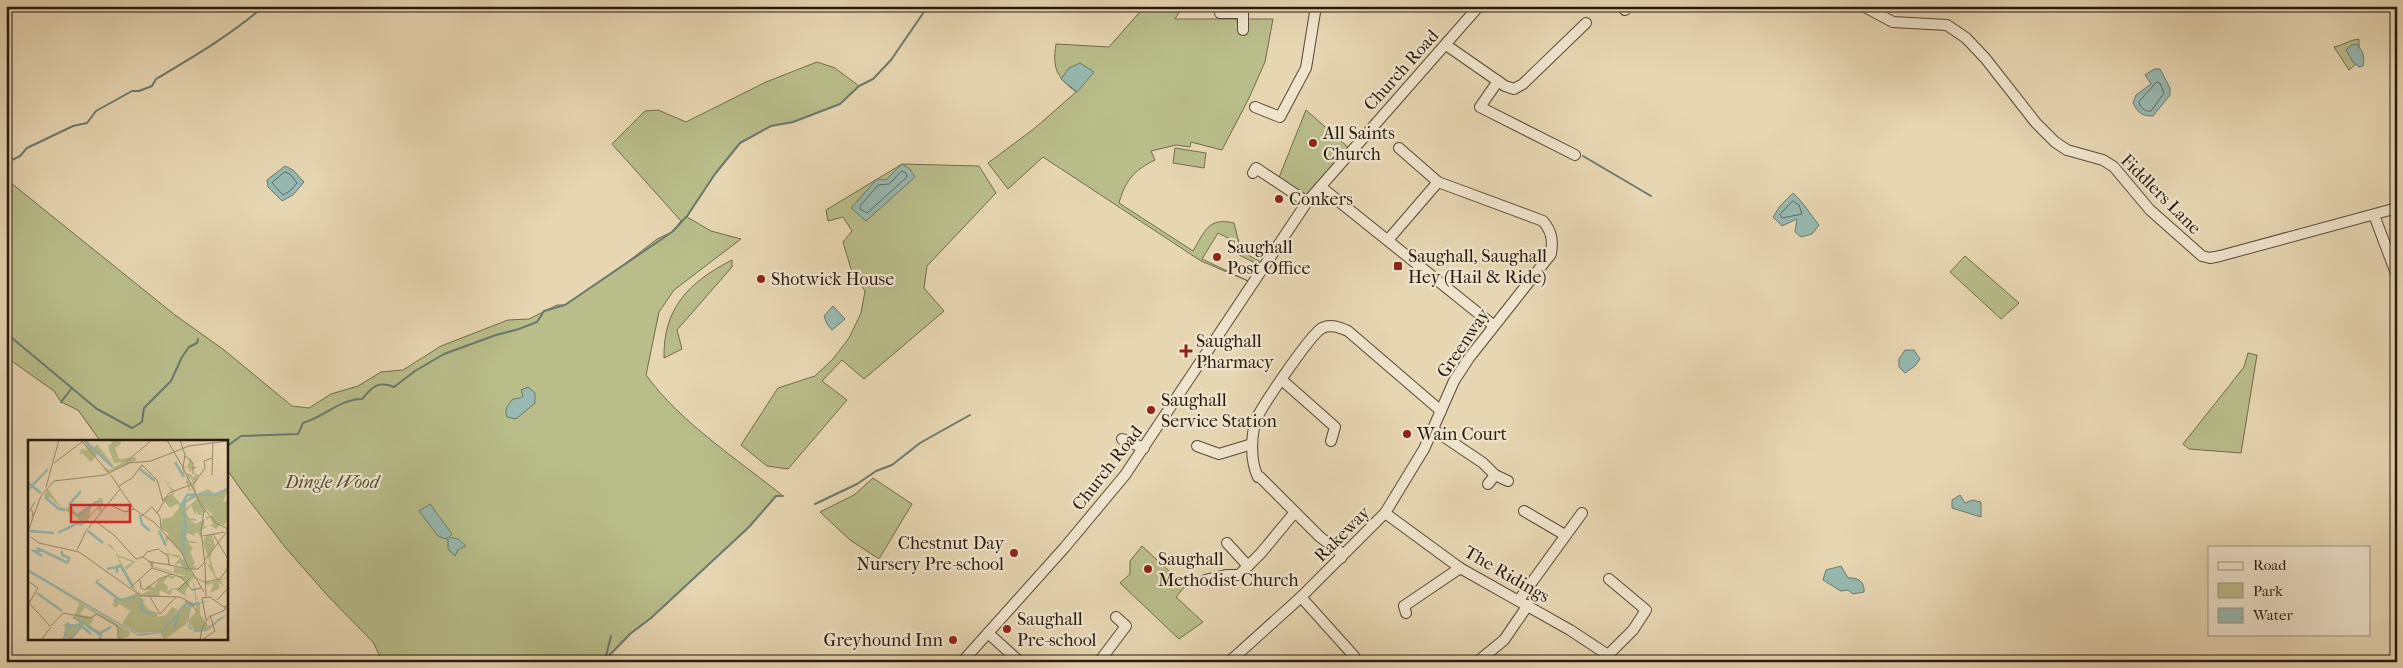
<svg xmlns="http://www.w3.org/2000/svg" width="2403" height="668" font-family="'IM FELL French Canon',serif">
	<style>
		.green { fill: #b8bd8a; stroke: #706c4c }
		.water { fill: #97b9b1; stroke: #6a796f }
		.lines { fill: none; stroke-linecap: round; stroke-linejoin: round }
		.shore { stroke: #5f6a5f; stroke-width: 1 }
		.stream { stroke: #6a796f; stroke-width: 2 }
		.minor-casing { stroke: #574936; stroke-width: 12 }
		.minor { stroke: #efe4cd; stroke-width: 10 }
		.poi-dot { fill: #8f2418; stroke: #efe4cd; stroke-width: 2 }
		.labels { text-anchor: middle; stroke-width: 4.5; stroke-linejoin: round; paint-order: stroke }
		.street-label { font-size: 18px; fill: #271a0d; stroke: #efe4cd }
		.poi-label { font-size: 18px; fill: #271a0d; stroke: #efe4cd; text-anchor: start }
		.park-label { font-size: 18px; font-style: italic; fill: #524b32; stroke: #efe4cd }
		.inset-river { fill: none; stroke: #97b9b1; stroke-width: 2.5 }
		.inset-road { fill: none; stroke: #9a8b70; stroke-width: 1 }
		.view { fill: #d62828; fill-opacity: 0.15; stroke: #d62828; stroke-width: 2.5 }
		.inset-edge { fill: none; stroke: #271a0d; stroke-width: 2.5 }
	</style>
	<rect width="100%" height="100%" fill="#e7d6b2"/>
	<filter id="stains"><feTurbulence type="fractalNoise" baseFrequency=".004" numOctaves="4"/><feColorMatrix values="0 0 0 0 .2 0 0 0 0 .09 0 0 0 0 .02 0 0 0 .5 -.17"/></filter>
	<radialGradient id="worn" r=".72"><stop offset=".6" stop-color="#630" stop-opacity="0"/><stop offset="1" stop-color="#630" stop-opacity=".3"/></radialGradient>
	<g class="green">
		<path d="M1145,6H1183L1175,19H1237L1238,30L1247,19H1273L1265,62L1249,98L1222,150L1191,142L1190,147L1176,145L1151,151L1155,160C1134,170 1125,181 1119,203L1193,251C1205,231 1208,217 1234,223L1241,251L1259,261V265L1239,255L1236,242L1218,233L1202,259L1248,281L1201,261L1043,157L1008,189L988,163L1035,128L1076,92C1057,77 1052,69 1056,44L1109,47Z"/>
		<path d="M2359,39V47L2357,44L2353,62L2356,64L2349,70L2334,47C2344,45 2349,40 2359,39Z"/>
		<path d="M817,62L835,68L859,86L840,104L793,122L771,126L740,143L715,174L687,217L711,231L741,239L674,290L659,312L646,375C681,423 736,458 783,496H776L749,527L651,618L630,634L603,662H383L373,642L327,595L285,547L242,491L226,468V442H101L78,410L61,402L54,391L6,357V179L175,315L224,350L292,406L309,408L331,394L358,386L381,372L403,370L441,346L508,320L529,319L557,305H565L621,267L657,239L672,232L681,221L612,144L645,111L658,110L686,122L766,82Z"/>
		<path d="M1306,110L1349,148L1307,197L1278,180Z"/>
		<path d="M1175,148L1206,153L1204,168L1173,163Z"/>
		<path d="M902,164L979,166L996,193L927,266L924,288L944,311L864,379L842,360L822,381L847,400L788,469L767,466L741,445L778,388L815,376L833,359L849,338L861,313L865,291L851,269L843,242L852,231L843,217L828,221L826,210Z"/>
		<path d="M1965,256L2019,303L2001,319L1950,272Z"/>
		<path d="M732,260V267L677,330L682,349L664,358C663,308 689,282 732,260Z"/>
		<path d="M2248,353L2257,355L2241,453L2189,449L2183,444L2244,367Z"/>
		<path d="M873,478L912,504L879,559L850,540L820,512L854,495Z"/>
		<path d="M1142,546L1185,586L1176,597L1203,622L1179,639L1120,583L1130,574V561Z"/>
	</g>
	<g class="water">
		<path d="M2357,44C2363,52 2365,56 2363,66L2359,67L2353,62L2346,50L2351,45Z"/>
		<path d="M1080,63L1094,72L1077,92L1061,79L1069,68Z"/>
		<path d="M2154,69H2160L2170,88V95L2153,116C2142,116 2138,113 2133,103L2136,95L2151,84L2145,75Z"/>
		<path d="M902,164L910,169L915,177L866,221L851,208L877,179L886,180Z"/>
		<path d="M285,166L293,170L304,182L293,195L282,201L268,187L267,180Z"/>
		<path d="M1793,193C1804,203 1810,214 1819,225L1812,234L1801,237L1795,232L1797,219L1782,226L1773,217L1780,206Z"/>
		<path d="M833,306L845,319L832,330L827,324L824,316Z"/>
		<path d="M1905,350H1914L1920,359L1915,366L1905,373L1899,367V359Z"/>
		<path d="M528,387L535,393V403L516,419L507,417C504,409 508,405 513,399L520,398L523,396L521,390Z"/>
		<path d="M1960,495L1965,503L1972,500L1981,502V517L1952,508V500Z"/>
		<path d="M430,504L452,534L449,537L458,539L466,546L458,550L455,556L448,549V537L446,539L438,536L419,511Z"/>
		<path d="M1841,566L1848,578C1858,577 1865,582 1864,592L1853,594L1848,590L1841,591L1823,580L1826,570Z"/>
	</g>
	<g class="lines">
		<g class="shore">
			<path d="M2157,82L2160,83L2164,93L2151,111C2145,112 2140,108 2139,102Z"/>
			<path d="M902,171L906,173L907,177L867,213L860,209V206L878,185L889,184Z"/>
			<path d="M285,172L290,174L297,183L290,191L283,195L272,183Z"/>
			<path d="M1793,201L1799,205L1802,214L1782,218L1780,215Z"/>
		</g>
		<g class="stream">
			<path d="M1583,156L1651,196"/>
			<path d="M6,163L20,156L27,148L73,126L87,123L96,111L132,91H139L152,86L156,79C193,57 231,35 264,6"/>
			<path d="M6,333L97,409L132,428L142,422L144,408L171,381L182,357L189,347L197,343L198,339"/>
			<path d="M61,402L72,388"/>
			<path d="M226,447L241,436L298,434L303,423C324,417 340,399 362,399C373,386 378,381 394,387L415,371L444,354L496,335L519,329L537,322L544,311L565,305L672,232L687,216L715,174L740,143L771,126L793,122L840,104L859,86L873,79L891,60L928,6"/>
			<path d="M815,504L857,484L876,471L892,465L920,443L970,415"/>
			<path d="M605,660L611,636"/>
			<path d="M603,662L630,634L651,618L749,527L776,496H783"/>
		</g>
		<defs>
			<g id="minor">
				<path d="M1243,6V30"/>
				<path d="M1624,6L1625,10"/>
				<path d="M1863,6L1893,22L1947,25L1966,38L1985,58L2036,123L2055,142L2067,150L2103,160L2114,167L2150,210L2202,256L2210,258L2220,256L2397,208"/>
				<path d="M1220,13H1243"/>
				<path d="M1446,45L1505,86L1514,89L1523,84L1586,23"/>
				<path d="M1498,81L1480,107L1575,155"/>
				<path d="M1255,107L1280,117L1306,68L1316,6"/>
				<path d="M1253,173L1256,168L1307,202"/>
				<path d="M1321,187L1493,325"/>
				<path d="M2374,215L2397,276"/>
				<path d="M1388,240L1438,182"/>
				<path d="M1282,380L1335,427L1331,441"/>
				<path d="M1434,430L1483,463L1495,475L1508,481"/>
				<path d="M1122,439L1144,448"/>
				<path d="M1197,446L1219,454L1252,444"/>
				<path d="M1488,484L1495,475"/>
				<path d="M1524,511L1565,535"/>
				<path d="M1385,513L1460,568L1570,630L1608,655L1612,662"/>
				<path d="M1227,543L1248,566"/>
				<path d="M1341,558L1339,551L1320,537L1260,477H1258C1250,461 1251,436 1256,420C1261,407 1311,334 1322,328C1331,324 1339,327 1348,331L1441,411"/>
				<path d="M1205,580L1226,575H1239L1261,553L1295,512"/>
				<path d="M1301,597L1354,656L1349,662"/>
				<path d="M1519,600L1582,513"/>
				<path d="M1406,613L1404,606L1460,568"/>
				<path d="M988,633L1020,662"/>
				<path d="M1608,655L1633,630L1646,610L1609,579"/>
				<path d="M962,662L1065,547L1125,475L1307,202L1479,6"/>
				<path d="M1099,662L1126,626L1116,617"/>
				<path d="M1229,662L1301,597L1385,513L1424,449L1454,381L1469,358L1551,254C1553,240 1552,232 1543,221L1438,182L1399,148"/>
				<path d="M1477,662L1504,640L1528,605"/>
			</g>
		</defs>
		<use href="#minor" class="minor-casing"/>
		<use href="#minor" class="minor"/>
	</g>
	<g class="poi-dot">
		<circle cx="1313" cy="143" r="5"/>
		<circle cx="1279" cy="199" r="5"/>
		<circle cx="1217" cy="257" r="5"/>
		<rect x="1393" y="261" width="10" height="10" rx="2.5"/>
		<circle cx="761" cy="279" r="5"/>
		<path d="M1183.5 343.5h5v5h5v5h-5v5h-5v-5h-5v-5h5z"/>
		<circle cx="1151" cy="410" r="5"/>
		<circle cx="1407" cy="434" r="5"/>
		<circle cx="1014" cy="553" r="5"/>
		<circle cx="1148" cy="569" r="5"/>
		<circle cx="1007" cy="629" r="5"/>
		<circle cx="953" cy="640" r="5"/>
	</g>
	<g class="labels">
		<g class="street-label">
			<text transform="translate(1401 70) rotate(-48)" y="6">Church Road</text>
			<text transform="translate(2161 194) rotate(45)" y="6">Fiddlers Lane</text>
			<text transform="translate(1463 343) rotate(-56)" y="6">Greenway</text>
			<text transform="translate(1107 468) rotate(-52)" y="6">Church Road</text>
			<text transform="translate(1342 534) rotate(-45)" y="6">Rakeway</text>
			<text transform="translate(1507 574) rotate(30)" y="6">The Ridings</text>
		</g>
		<g class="poi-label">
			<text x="1323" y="139">All Saints<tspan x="1323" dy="21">Church</tspan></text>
			<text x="1289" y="205">Conkers</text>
			<text x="1227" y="253">Saughall<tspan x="1227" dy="21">Post Office</tspan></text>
			<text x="1408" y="262">Saughall, Saughall<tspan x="1408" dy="21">Hey (Hail &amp; Ride)</tspan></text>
			<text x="771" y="285">Shotwick House</text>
			<text x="1196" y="347">Saughall<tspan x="1196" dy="21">Pharmacy</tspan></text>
			<text x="1161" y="406">Saughall<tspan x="1161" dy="21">Service Station</tspan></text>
			<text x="1417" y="440">Wain Court</text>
			<text x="1004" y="549" text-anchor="end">Chestnut Day<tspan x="1004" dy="21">Nursery Pre-school</tspan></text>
			<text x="1158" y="565">Saughall<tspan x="1158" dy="21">Methodist Church</tspan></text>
			<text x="1017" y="625">Saughall<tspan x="1017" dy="21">Pre-school</tspan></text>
			<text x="943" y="646" text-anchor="end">Greyhound Inn</text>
		</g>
		<g class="park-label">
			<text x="332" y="488">Dingle Wood</text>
		</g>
	</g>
	<g transform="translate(28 440)">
		<rect width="200" height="200" fill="#e7d6b2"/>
		<path d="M56,0L65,8L69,4L85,25L71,12L63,22L54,13L52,15L53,9L59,10ZM82,0H92L93,4L87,8L91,19L107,17L109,20L80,33L76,29L75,33L76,28L82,30L95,22L86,23L80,6L85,2ZM161,17L163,19L165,23L163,26L170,27L161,32V28L156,27L157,33L165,35L162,38L167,36L166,33L171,35L166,44L162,38L159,40L166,44L169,54L180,49L187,54L200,49L195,62L200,61V77L196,86L193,84L188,89L182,85L174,90L173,98L169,92L166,95L169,97L159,93L158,97L161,101H164L171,103H160L165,108L162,112L167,123L165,125L168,127L162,130L167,137L182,143L200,137L193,141L197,148L190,141L192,148L182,153L186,143L180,145L169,139L165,138V141L164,138L157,153L159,157L145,148H150L158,141L148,136L145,139L140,137L135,143L140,146L139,152L144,148L145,149L142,155L132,150L131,156H113V160L118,159L115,162L121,170L130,173L129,177L138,175L144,167L150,170L158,160L163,163L164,168L157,162L132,192L110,193L94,184L102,171L91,164L88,168L84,165L89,157L72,147V145L68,142V140L75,138L68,142L93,159L110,153L103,147L93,126L82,129L92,124L87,111L78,104L83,105L90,115L108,122L123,126L120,121H126L125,126L146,132V127L156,129L152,123L146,125L152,118L134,113H140L137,96L141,97L139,92L133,90L134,79L144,77L152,66L149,64L142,68L134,59L145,53L135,38L140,44L143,41L140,45L147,51L145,55L157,69L169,59L166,56L159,60L163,55H168L164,44L161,49H165L160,51V44H157L159,38L157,33L154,34L155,26L159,27L161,22ZM163,65L167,75L169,70L170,75H175L173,72L177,73V68L185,75L178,77L179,80L182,77L185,84L176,87L177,79L167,84L163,80L168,81V79L161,78L158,72ZM141,99L155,115L156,124L151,115L141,114L138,103ZM90,117L105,122L97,127L98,130L107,122L158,136H140L131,140L126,148L120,145L117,150H124L113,154L107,149ZM20,49L31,65L37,70L40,66L51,75L63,67L61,76L73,63L69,62L72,57L75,60L73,72L69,69L55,85L49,77L33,68L22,57L19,59L16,56ZM178,95H184L187,105L182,118L188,137L192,138L188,139L178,122L183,126L175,103ZM16,141L102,192L100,197L90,200V188L57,167L52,174L66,178L61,187L46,178L51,163ZM172,162V174L180,186L185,184L180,189L167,190L160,181L168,171V163ZM158,164L162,168L158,183L161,188L158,184L136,200L133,194ZM52,182L55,184L41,200L36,195L37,185L45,186Z" fill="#b8bd8a" fill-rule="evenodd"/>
		<path d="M152,65L155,89V94L151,112L152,116L156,121L159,131L160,137L166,143L169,163L183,160L200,162L183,160L163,167L160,183L165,190L180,189L190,179L200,174L179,191L168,192L161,188L159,180L162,168L159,164L134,193L111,196L0,132V129L110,194L132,192L158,162L168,163L165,143L160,137L151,112L154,85L145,84L154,83Z" fill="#97b9b1"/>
		<path class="inset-river" d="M56,0L85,27M147,22L156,37M112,29L127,41M0,43L13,53M0,50L20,29M170,54L186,55L200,49M17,57L31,69L37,70M41,65L53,51M152,68L159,55L168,54M156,69L157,62L167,56M155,71L158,88L155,106L158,117M112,75L114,84L122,91M49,76L68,62L71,63M2,91L26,93M60,91L75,103M131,91L138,106M30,93L50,83L54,85M9,108L40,123M13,111H6L14,116M34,111V115L41,118L40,122M89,127L93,126L104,145M79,129L89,127V133M68,142L88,157M9,153L34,171M113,158L114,171L126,175M86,161L89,158L97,161L109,155M45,177L72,193L83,187M41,183L38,185L54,186L63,194M60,187L73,195L72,200M146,190L151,174M35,200L42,186M42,200L54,186"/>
		<path class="inset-road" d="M53,0L80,32M139,0L156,29M152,0L157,15L155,27M157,16L165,23V34M98,22L124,0M26,23L54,2M154,26L173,65L188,83L200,89M83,35L106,69L127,83L154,113L162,131M184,35L185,2M165,45L177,28L176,21L184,18M91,46L104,38L114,25L129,40L135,61M18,47L31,0M81,64L97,72L106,69M176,70L173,91L177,124M129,73L141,53L162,45M114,76L124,67L132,77L133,88M4,77L5,72L2,70L7,62M67,81L86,95L108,119L115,117M0,91L13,56L26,41L77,35L101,23L123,21L161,6L200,1M185,94L200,119M175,96L196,92M3,97L11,103L51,112L113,156L152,157L163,163L169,172M49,110L58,91L92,49M115,117L119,112L130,109L140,116L141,125M115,117L122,122L143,125M176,121L200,90M124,122V128L153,137L164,150L173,148M177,124L178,157M142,125L160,129M162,129H170L176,123M163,130L176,152M112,140L113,148L117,150L131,139L144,134M0,141L10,148L1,163M178,142L192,139L200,128M103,147L124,128M150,150L161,139M122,157L132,174L148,157M189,160L200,148M0,162L22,186M178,180L174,158L182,157L196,167L200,166M23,186L35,173L62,178L69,174L90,186V200M13,200L23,187M172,200L174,188L181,177L197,170V166M174,200L187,191L182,175"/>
		<path class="view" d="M43,65H102V82H43Z"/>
		<rect width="200" height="200" class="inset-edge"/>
	</g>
	<rect width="2403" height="668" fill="none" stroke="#e7d6b2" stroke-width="25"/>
	<rect x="8" y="8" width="2388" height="653" fill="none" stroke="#271a0d" stroke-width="2.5"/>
	<rect x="12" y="12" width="2378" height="643" fill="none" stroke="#271a0d"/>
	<rect x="2208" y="546" width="162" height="90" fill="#efe4cd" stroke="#9f9380"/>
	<rect x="2218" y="562" width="25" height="8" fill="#efe4cd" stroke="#9f9380"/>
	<text x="2253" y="570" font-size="15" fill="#271a0d">Road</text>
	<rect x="2218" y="583" width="25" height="15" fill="#b8bd8a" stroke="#9f9380"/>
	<text x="2253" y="596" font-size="15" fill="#271a0d">Park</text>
	<rect x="2218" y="608" width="25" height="15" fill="#97b9b1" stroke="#9f9380"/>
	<text x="2253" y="620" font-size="15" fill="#271a0d">Water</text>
	<rect width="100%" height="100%" filter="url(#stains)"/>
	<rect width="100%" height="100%" fill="url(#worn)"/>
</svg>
